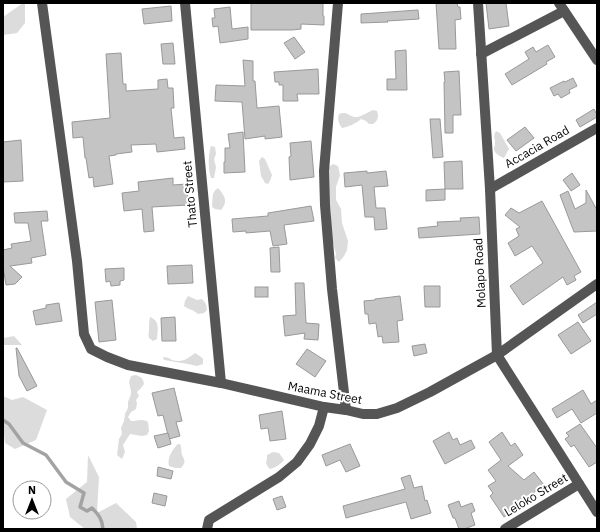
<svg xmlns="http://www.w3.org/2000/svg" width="600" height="532" font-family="'IBM Plex Sans',sans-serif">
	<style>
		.green { fill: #dcdcdc }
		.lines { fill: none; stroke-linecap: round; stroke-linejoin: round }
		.stream { stroke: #a3a3a3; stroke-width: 3.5 }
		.building { fill: #c4c4c4; stroke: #999 }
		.minor { stroke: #555; stroke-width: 10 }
		.labels { text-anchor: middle; stroke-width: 4; stroke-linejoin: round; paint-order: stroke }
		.street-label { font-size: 12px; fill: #000; stroke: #fff }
	</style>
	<rect width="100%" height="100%" fill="#fff"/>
	<g class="green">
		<path d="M23,3H25V23L17,33L3,35V17Z"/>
		<path d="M373,110L377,111C379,116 378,121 373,124H369L366,121L361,119C357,123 348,127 342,128C339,124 337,119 339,114C347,111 348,115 354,117C360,118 368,112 373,110Z"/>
		<path d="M496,131L500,133L509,149L504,158C499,156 493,153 494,147C495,146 495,145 495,144C496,138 492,138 496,131Z"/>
		<path d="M211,146L215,147L216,154L214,159L216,167L214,178H211C208,169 208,155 211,146Z"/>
		<path d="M262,157L265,159L272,175L270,181L268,184L265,183L261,176L259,161Z"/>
		<path d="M333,164L338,166L340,175L336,187V200L341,209L342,223L348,241L347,250L344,256L339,262L335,258L336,254L331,235V212L329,201V167Z"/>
		<path d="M218,188C224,195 229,201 221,210L215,209L212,207C213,199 211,192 218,188Z"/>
		<path d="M188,296L197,300L202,299L206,304L207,310L204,313L198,314C193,309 189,310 184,306L185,301Z"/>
		<path d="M150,317C160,321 158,329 157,339L153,341L149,338C148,334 149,333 149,329C149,325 149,321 150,317Z"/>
		<path d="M14,336L22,345H3V338Z"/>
		<path d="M195,353L201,357L203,359V364L197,366L188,364L164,360L163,357C167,357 169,358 172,360C182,363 187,359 195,353Z"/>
		<path d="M136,375C141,377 143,378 144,384L141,388L137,392L139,396L136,400L137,403L136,409L131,412L128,417L131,421C137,421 142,418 148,422L149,431L147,435L142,436L130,434L123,445L125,452L122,459L117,455L119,439L122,434L121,428L124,421L125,414L128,408V402L131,394V391L129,382L131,376Z"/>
		<path d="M3,396L12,400L23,397L47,410L36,440L15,449L5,443L3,426Z"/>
		<path d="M178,444H180C182,448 181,451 182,455C185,461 186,462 181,468H175L169,466C167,458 172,450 178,444Z"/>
		<path d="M273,452L279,453L284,460C281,464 275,468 270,469L268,467L266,463L267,459V455Z"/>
		<path d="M88,455L99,477L97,513L116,503L136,522L137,529H85L70,517L66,499L87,482Z"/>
	</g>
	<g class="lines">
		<path class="stream" d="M3,420L9,424L23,443L46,455L66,482L84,493L80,507L87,511L92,508C99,515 102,519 103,529"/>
	</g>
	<g class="building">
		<path d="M251,3H323V16H324V25L301,24V29L292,30H251Z"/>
		<path d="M436,3H457L458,7H460L461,19L455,20L456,49H439Z"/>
		<path d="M486,3H506L509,26L489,29Z"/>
		<path d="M171,6L172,21L144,24L142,9Z"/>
		<path d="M230,7L232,29L248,27V39L220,43L218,26L213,27L212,18H215L214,9Z"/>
		<path d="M418,10L419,19L387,21L388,22L361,23V14Z"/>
		<path d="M294,37L305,52L295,59L284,43Z"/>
		<path d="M173,43L175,64H163L161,44Z"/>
		<path d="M548,45L555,57L546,62L547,64L512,85L505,74L529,59L525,52L533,47L536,52Z"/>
		<path d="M406,50L407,90H387V79H396L395,51Z"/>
		<path d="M121,53L123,84H126V91L158,89V80L167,79L168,88H173L174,108H171L174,138L184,137L185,149L157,152L156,144L131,145L132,152L116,154V155L109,156L113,184L94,187L93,177L89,178L86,158H85L83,137L73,138L72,122L110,118L106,54Z"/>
		<path d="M243,60L253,61V81H255L257,108L279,106L282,137L265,139V136L245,139L242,102L215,101L216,85L245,86Z"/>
		<path d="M318,69L319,94H297L298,101H283V85H279V82H275L274,72Z"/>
		<path d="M459,71L461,115H453V133H445L444,82H445L444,72Z"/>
		<path d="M573,78L577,86L569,90L570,93L561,98L558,94L554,96L550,88L564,81L565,82Z"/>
		<path d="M594,109L597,115V117L580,127L576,120Z"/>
		<path d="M430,119H440L443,157L433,158Z"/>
		<path d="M525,127L534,138L516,151L507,140Z"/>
		<path d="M243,132L245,172L224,173V162H225V148H230L228,134Z"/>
		<path d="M21,140L23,181L3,182V142Z"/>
		<path d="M311,141L314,177L290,180L289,157L291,156L290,143Z"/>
		<path d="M462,161L463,189H445L444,162Z"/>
		<path d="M367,171V173L386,171L388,186L374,187L376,208H385L387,229L375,230L374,217H365L362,185L345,187L344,173Z"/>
		<path d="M572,173L580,185L571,191L563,180Z"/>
		<path d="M173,178V185L187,184L188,205L152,207L154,231L144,232L142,209L124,211L122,193L139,191L138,182Z"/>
		<path d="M445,189V200L426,201V190Z"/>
		<path d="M586,190L597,210V231L574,232L560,195L568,191L575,209L586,203Z"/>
		<path d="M542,201L581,272L574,276L576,280L567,285L563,277L523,305L510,286L543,263L532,246L515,256L508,243L519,236L516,229L520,227L505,215L511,208L519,213Z"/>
		<path d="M311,206L314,221L284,225L287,244L273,246L270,231L246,233V231L233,232L232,219L268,216V213Z"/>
		<path d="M47,211L48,221H41L46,255L31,258L32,263L10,266L22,277L15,284L6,285L3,267V250L12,248L11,244L31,241L28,223H15L14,213Z"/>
		<path d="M479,217L480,234L419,238L418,228L438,226L437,222L461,221L460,218Z"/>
		<path d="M279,247L280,272H271L270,248Z"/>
		<path d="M192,265L193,283L168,284L167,266Z"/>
		<path d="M124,268V280L120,281V285L111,286L110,281L106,282L105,269Z"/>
		<path d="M295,283H304L306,323L319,324L318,340L304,339L305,333L285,336L283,316L296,315Z"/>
		<path d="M424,286H440V307H425Z"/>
		<rect x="255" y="287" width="13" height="10"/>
		<path d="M400,296L403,320L397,321L399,342L383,343L382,336L378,337L376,323L369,324L368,314H365L364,301L375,300V299Z"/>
		<path d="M112,300L116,340L99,342L95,302Z"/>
		<path d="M597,302V314L583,323L578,315Z"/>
		<path d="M59,303L62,321L36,325L33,311L46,308V305Z"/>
		<path d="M175,317L176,341H162L161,318Z"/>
		<path d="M578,322L591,341L571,354L558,335Z"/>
		<path d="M425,344L427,353L414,356L412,346Z"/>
		<path d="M16,348H17L37,386L27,391L19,376Z"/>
		<path d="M307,349L326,361L315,377L296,364Z"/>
		<path d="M174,388L182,421L176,422L180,436L169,439L163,415L158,416L152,393Z"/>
		<path d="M583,390L591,404L597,400V413L581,423L572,409L557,418L552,409Z"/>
		<path d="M282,411L286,439L270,441L268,428L261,429L259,415Z"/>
		<path d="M580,424L597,448V462L589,467L574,445L571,447L565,439L569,436L566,433Z"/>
		<path d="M449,432L453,440L457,438L460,445L471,440L475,448L445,464L433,441Z"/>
		<path d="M502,432L511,446L515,443L523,455L508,466L524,480L534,472L544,485L510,510L511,512L504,517L490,496L493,493L488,486L496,481L488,470L501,460L489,442Z"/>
		<path d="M168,433L171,444L158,448L154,436Z"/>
		<path d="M350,444L360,466L346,472L340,460L326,466L322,455Z"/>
		<path d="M158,467L173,471L171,479L157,476Z"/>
		<path d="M410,475L414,488L422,486L425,501L427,500L431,513L411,519L406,502L346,518L343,506L405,489L401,478Z"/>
		<path d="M154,493L167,496L165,506L152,503Z"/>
		<path d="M282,496L286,507L277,510L273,499Z"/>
		<path d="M459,501L461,507L472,503L475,511L471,513L475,525L464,529H459L455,518H453L448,505Z"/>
	</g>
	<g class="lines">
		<g class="minor">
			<path d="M42,3L77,261L84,334L91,349L107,357L128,365L221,383L324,407L346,410L363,414H377L397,408L430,392L497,355L597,284"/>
			<path d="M185,3L221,383"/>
			<path d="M338,3L324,171L325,205L332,289L346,410"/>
			<path d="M478,3L490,189L497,355L597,512"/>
			<path d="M559,3L597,60"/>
			<path d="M481,54L564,11"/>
			<path d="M490,189L597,128"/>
			<path d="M207,529L209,520L279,477L297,462L310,444L319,426L324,407"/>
			<path d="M505,529L579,484"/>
		</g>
	</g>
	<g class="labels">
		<g class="street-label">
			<text transform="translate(537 147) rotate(-30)" y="4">Accacia Road</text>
			<text transform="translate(190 194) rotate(-95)" y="4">Thato Street</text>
			<text transform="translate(480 273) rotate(-93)" y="4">Molapo Road</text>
			<text transform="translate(325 393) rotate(11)" y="4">Maama Street</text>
			<text transform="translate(536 495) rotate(-31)" y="4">Leloko Street</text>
		</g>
	</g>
	<rect width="600" height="532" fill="none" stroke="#000000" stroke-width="8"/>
	<g transform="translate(32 500)"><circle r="19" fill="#ffffff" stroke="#999999"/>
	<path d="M0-3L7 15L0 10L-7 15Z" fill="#000000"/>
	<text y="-6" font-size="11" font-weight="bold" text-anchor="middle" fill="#000000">N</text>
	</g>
</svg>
